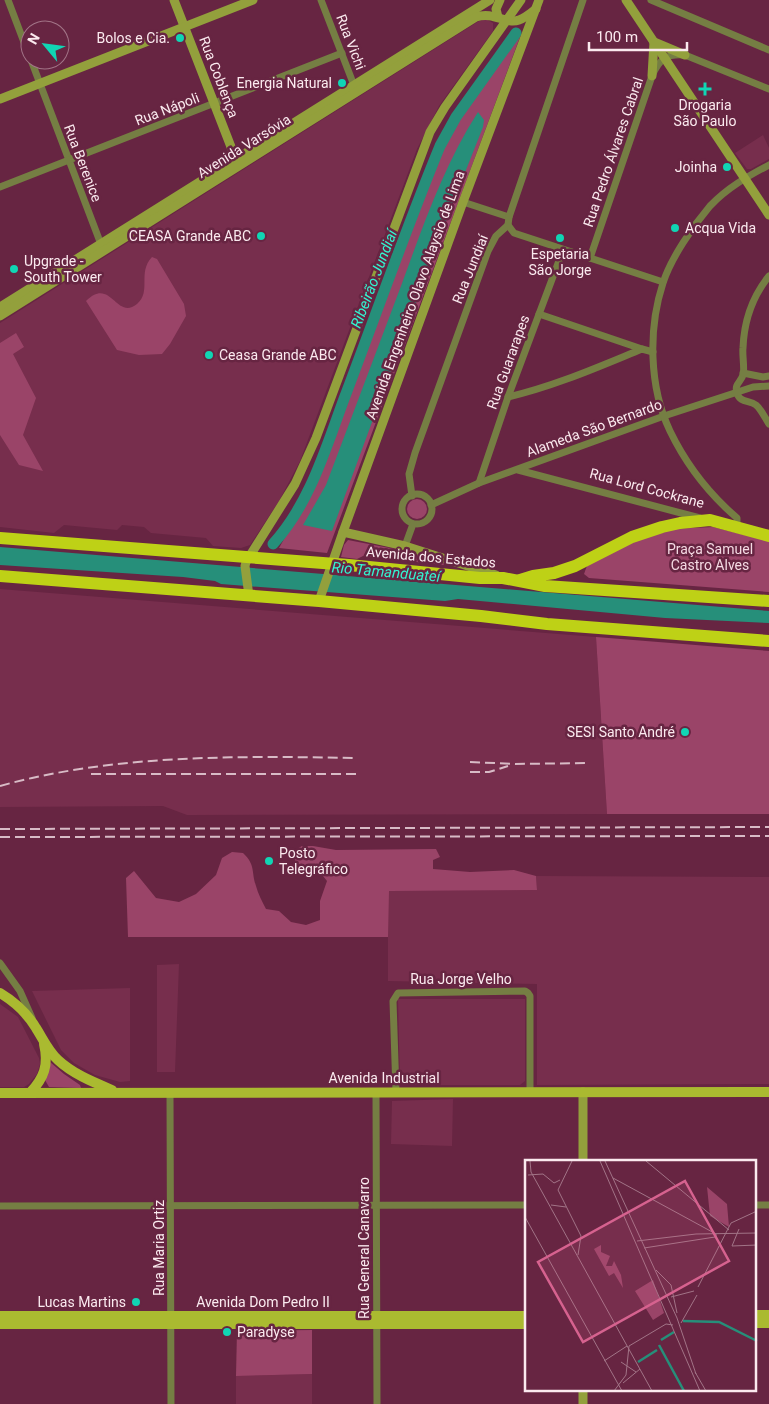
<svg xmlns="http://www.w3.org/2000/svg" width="769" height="1404" font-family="Roboto,sans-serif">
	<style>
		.built { fill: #772e4d }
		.green { fill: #9a4468 }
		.water { fill: #268f7a }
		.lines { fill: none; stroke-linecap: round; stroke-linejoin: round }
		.river { stroke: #268f7a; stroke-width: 11 }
		.street { stroke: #757e43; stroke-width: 7 }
		.secondary { stroke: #93a03c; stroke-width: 9 }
		.primary { stroke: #aaba30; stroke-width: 10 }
		.highway { stroke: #bed116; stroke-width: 12 }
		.rail { stroke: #d8bbc6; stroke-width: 2; stroke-dasharray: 10 5; stroke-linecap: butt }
		.poi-dot { fill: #10d5b4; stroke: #672542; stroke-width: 2 }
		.labels { text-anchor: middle; stroke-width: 5; stroke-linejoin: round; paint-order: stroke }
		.poi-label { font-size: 14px; fill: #fbeaef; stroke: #672542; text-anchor: end }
		.street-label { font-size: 14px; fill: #fbeaef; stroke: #672542 }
		.park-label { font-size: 14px; fill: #f4dae3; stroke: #672542 }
		.water-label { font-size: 15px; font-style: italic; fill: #33f4d0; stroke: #672542 }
		.inset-river { fill: none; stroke: #268f7a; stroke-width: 2.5 }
		.inset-road { fill: none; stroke: #a27487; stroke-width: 1 }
		.view { fill: #d6628f; fill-opacity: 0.15; stroke: #d6628f; stroke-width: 2.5 }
		.inset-edge { fill: none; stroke: #fbeaef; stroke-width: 2.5 }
	</style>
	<rect width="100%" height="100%" fill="#672542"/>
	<g class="built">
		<path d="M486,19L493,23V31L439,106L417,149L300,461L279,501L250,545L241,548L213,546L206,538L151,533L144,527L122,525L117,530L64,525L54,533L0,527V323L479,21Z"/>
		<path d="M763,135L769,148V159L751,169H747L735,153Z"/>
		<path d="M0,589L596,637L607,814L187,815L163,806L0,807Z"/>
		<path d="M536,876L769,877V1084L537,1085V984L388,981V891L537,890Z"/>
		<path d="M179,964L175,1072H157V965Z"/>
		<path d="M130,988V1081L120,1082L95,1075L74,1063L61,1050L32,991Z"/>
		<path d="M398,999H525V1081L520,1085H400Z"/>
		<path d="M0,1004L18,1017L39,1058L40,1064L37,1074L29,1084L24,1087H0Z"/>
		<path d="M453,1099L452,1146L391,1144L392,1101Z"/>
		<path d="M312,1374V1404H236V1376Z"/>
	</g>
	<g class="green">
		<path d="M517,37H520L327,553L279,548L316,483L436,164L457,120Z"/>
		<path d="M152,257L157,259L184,304L186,316L170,344L162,354L139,355L117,350L86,301C111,276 116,321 137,304C152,291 137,273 152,257Z"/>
		<path d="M16,333L24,347L13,354L36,398L23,435L43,471L19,465L0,435V343Z"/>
		<circle cx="417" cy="509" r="10"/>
		<path d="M713,527L769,541V592L589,578L584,574L588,563L629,542L670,529Z"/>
		<path d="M348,540L410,552L446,564L443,565L363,556L357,559L341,557L344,545Z"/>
		<path d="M596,637L769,651V814H607Z"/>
		<path d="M302,846H313L336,850L436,849L440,857L433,860V869L470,872L514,870L536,876L537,890L389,891L388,937H128L126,878L134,871L156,898L179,902L196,894L216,875L222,858L232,852L243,853C256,865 251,872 256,886C258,894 262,901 266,909L279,911L291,922L306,925L320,920V901L327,881L315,866H300L292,857L295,850Z"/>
		<path d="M50,1062L64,1074L80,1085L81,1088L49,1087L45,1080Z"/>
		<path d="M312,1330V1374L236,1376L237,1331Z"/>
	</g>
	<g class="water">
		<path d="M478,112L484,120L483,127L447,218L332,531L303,525L326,485C351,419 376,352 401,286C423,226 444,165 478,112Z"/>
		<path d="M0,547L769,611V623L665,618L458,599L445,601L221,584L215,581L183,577L0,565Z"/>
	</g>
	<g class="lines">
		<path class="river" d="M273,544C312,501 327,443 347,391C378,309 407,226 440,146L456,117L516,33"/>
		<g class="street">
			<path d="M8,0L30,58"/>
			<path d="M321,0L355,88"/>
			<path d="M651,0L769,50"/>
			<path d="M31,60L102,247"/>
			<path d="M0,187L342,53"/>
			<path d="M463,202L509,217"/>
			<path d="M508,225L514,233L520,235L663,282"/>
			<path d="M590,258L652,76C659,60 666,53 685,55L769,89"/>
			<path d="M769,276C752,297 744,321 743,348C742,354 745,370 743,375C741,382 734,384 737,393C740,403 749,400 756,405C761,409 765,418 769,424"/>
			<path d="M539,314L642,349"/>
			<path d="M743,373L763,377L769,376"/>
			<path d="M508,397C555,386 598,367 642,349L653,352"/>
			<path d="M518,470L700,518"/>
			<path d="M479,483L508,397L563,250"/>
			<circle cx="417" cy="509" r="15"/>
			<path d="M412,496L409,474L415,453L488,251L496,236L508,225L509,217L583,0"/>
			<path d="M431,505L479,483L664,416L753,387L769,386"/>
			<path d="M737,528V518C733,514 729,511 726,508C703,486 684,460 670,431C649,387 648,329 663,283C671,258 693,226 710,206C727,188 748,176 769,165"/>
			<path d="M405,546L413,524"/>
			<path d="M0,963L20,991L32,1018"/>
			<path d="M170,1092L171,1404"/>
			<path d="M376,1092L377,1404"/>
			<path d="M396,1092L393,1001L398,993L525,991L528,993L530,996V1092"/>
			<path d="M755,1205H769"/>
			<path d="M0,1206L526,1205"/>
		</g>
		<g class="secondary">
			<path d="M174,0L233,152L238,163"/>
			<path d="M626,0L769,215"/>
			<path d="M498,17L496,9L500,0"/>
			<path d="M652,76L654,42L685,55"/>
			<path d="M0,99L253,0"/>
			<path d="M0,307L490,0"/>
			<path d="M0,316L476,17C494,11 506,25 519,20C525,18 531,13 536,9"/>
			<path d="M343,532L405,546L496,575"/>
			<path d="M249,596L245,566L246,562L295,484L316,438L430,132L445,107L521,0"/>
			<path d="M319,601L343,532L463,202L539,0"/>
			<path d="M583,1092V1162"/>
			<path d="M583,1390V1404"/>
		</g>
		<g class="primary">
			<path d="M0,993C15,1002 27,1013 36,1028C43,1039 48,1051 58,1060C73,1074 93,1082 112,1090"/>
			<path d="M0,1093L769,1092"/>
			<path d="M30,1093C44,1078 49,1065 44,1044"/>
			<path d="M755,1315H769"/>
			<path d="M0,1316H526"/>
			<path d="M755,1323H769"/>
			<path d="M0,1324H526"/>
		</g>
		<g class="highway">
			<path d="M0,538L349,565L480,578H503L545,586L769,601"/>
			<path d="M0,576L319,601L481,616L547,624L769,641"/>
			<path d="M520,580L533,576L554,573L575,566L632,537L662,527L680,523L710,520L769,536"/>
		</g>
		<g class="rail">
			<path d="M470,762L515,764L589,763"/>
			<path d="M470,772H489L508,766"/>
			<path d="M91,774H357"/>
			<path d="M0,786C115,754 238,756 357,758"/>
			<path d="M0,829L769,827"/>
			<path d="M0,837L769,836"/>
		</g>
	</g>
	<g class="poi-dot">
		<circle cx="180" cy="38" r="5"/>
		<circle cx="342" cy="83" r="5"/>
		<path d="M702.5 81.5h5v5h5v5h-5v5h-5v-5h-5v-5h5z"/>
		<circle cx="727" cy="167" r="5"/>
		<circle cx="675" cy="228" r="5"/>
		<circle cx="261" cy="236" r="5"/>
		<circle cx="560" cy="238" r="5"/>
		<circle cx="14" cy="269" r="5"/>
		<circle cx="209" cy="355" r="5"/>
		<circle cx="685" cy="732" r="5"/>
		<circle cx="269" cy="861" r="5"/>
		<circle cx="136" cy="1302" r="5"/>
		<circle cx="227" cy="1332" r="5"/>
	</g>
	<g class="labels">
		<g class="poi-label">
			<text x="170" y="43">Bolos e Cia.</text>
			<text x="332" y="88">Energia Natural</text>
			<text x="705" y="110" text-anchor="middle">Drogaria<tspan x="705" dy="16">São Paulo</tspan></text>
			<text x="717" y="172">Joinha</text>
			<text x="685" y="233" text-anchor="start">Acqua Vida</text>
			<text x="251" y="241">CEASA Grande ABC</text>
			<text x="560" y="259" text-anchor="middle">Espetaria<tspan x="560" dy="16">São Jorge</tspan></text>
			<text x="24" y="266" text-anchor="start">Upgrade -<tspan x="24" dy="16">South Tower</tspan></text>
			<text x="219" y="360" text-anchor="start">Ceasa Grande ABC</text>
			<text x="675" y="737">SESI Santo André</text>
			<text x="279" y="858" text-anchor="start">Posto<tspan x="279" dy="16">Telegráfico</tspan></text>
			<text x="126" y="1307">Lucas Martins</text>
			<text x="237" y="1337" text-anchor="start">Paradyse</text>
		</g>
		<g class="street-label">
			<text transform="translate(351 42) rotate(69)" y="5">Rua Vichi</text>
			<text transform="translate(219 77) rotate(69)" y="5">Rua Coblença</text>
			<text transform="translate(167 109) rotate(-21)" y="5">Rua Nápoli</text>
			<text transform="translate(244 146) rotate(-32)" y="5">Avenida Varsóvia</text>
			<text transform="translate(613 152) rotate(-71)" y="5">Rua Pedro Álvares Cabral</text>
			<text transform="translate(83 163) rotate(69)" y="5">Rua Berenice</text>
			<text transform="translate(470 269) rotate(-68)" y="5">Rua Jundiaí</text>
			<text transform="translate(415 295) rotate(-70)" y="5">Avenida Engenheiro Olavo Alaysio de Lima</text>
			<text transform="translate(508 362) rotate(-70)" y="5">Rua Guararapes</text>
			<text transform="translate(594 428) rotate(-20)" y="5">Alameda São Bernardo</text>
			<text transform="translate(647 488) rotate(15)" y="5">Rua Lord Cockrane</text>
			<text transform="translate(431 557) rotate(5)" y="5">Avenida dos Estados</text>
			<text x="461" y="984">Rua Jorge Velho</text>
			<text x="384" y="1083">Avenida Industrial</text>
			<text transform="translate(159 1248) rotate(-90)" y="5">Rua Maria Ortiz</text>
			<text transform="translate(364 1248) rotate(-90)" y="5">Rua General Canavarro</text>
			<text x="263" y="1307">Avenida Dom Pedro II</text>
		</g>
		<g class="park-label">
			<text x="710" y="554">Praça Samuel<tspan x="710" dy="16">Castro Alves</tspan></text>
		</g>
		<g class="water-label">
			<text transform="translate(374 279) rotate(-69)" y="5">Ribeirão Jundiaí</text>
			<text transform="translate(386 572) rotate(5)" y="5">Rio Tamanduateí</text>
		</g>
	</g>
	<g transform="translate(525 1160)">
		<rect width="231" height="231" fill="#672542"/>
		<path d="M182,27L202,44L204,67L185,56ZM76,85V92L85,96L81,106H87L89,101L96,115L98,128L89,113L84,116L69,89ZM128,120L139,153L128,160L110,131Z" fill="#9a4468"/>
		<path class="inset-river" d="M158,161L194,162L232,181M136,180L149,172M134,185L159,231M113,202L132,190"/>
		<path class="inset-road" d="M5,1L6,12L127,231M47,1L33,30L56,76L53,95M75,1L175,231M80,1L152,158L171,214M121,1L204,70M3,15L18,14L29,23L35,20M88,18L191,74V77M26,45L41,47M0,57L97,231M214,69L207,86L232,85M112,81L171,74L232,73M119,88L190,77M131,110L146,125L152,153M173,127L206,63L232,51M146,137L169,131M156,163L172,135M79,201L102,186M96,202L111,212M170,212L181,231M98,223L115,209M89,231L101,215L104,186L141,164L148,165"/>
		<path class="view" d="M160,21L204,101L58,182L13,102Z"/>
		<rect width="231" height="231" class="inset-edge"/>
	</g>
	<g transform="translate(45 45) rotate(299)"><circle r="24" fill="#672542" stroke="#a27487"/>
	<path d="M0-4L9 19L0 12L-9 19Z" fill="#10d5b4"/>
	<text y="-8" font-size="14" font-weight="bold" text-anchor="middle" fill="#fbeaef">N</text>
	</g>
	<path d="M589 42v8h98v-8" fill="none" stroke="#fbeaef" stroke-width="2.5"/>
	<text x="596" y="42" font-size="15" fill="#fbeaef" stroke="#672542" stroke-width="4" paint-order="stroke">100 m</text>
</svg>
